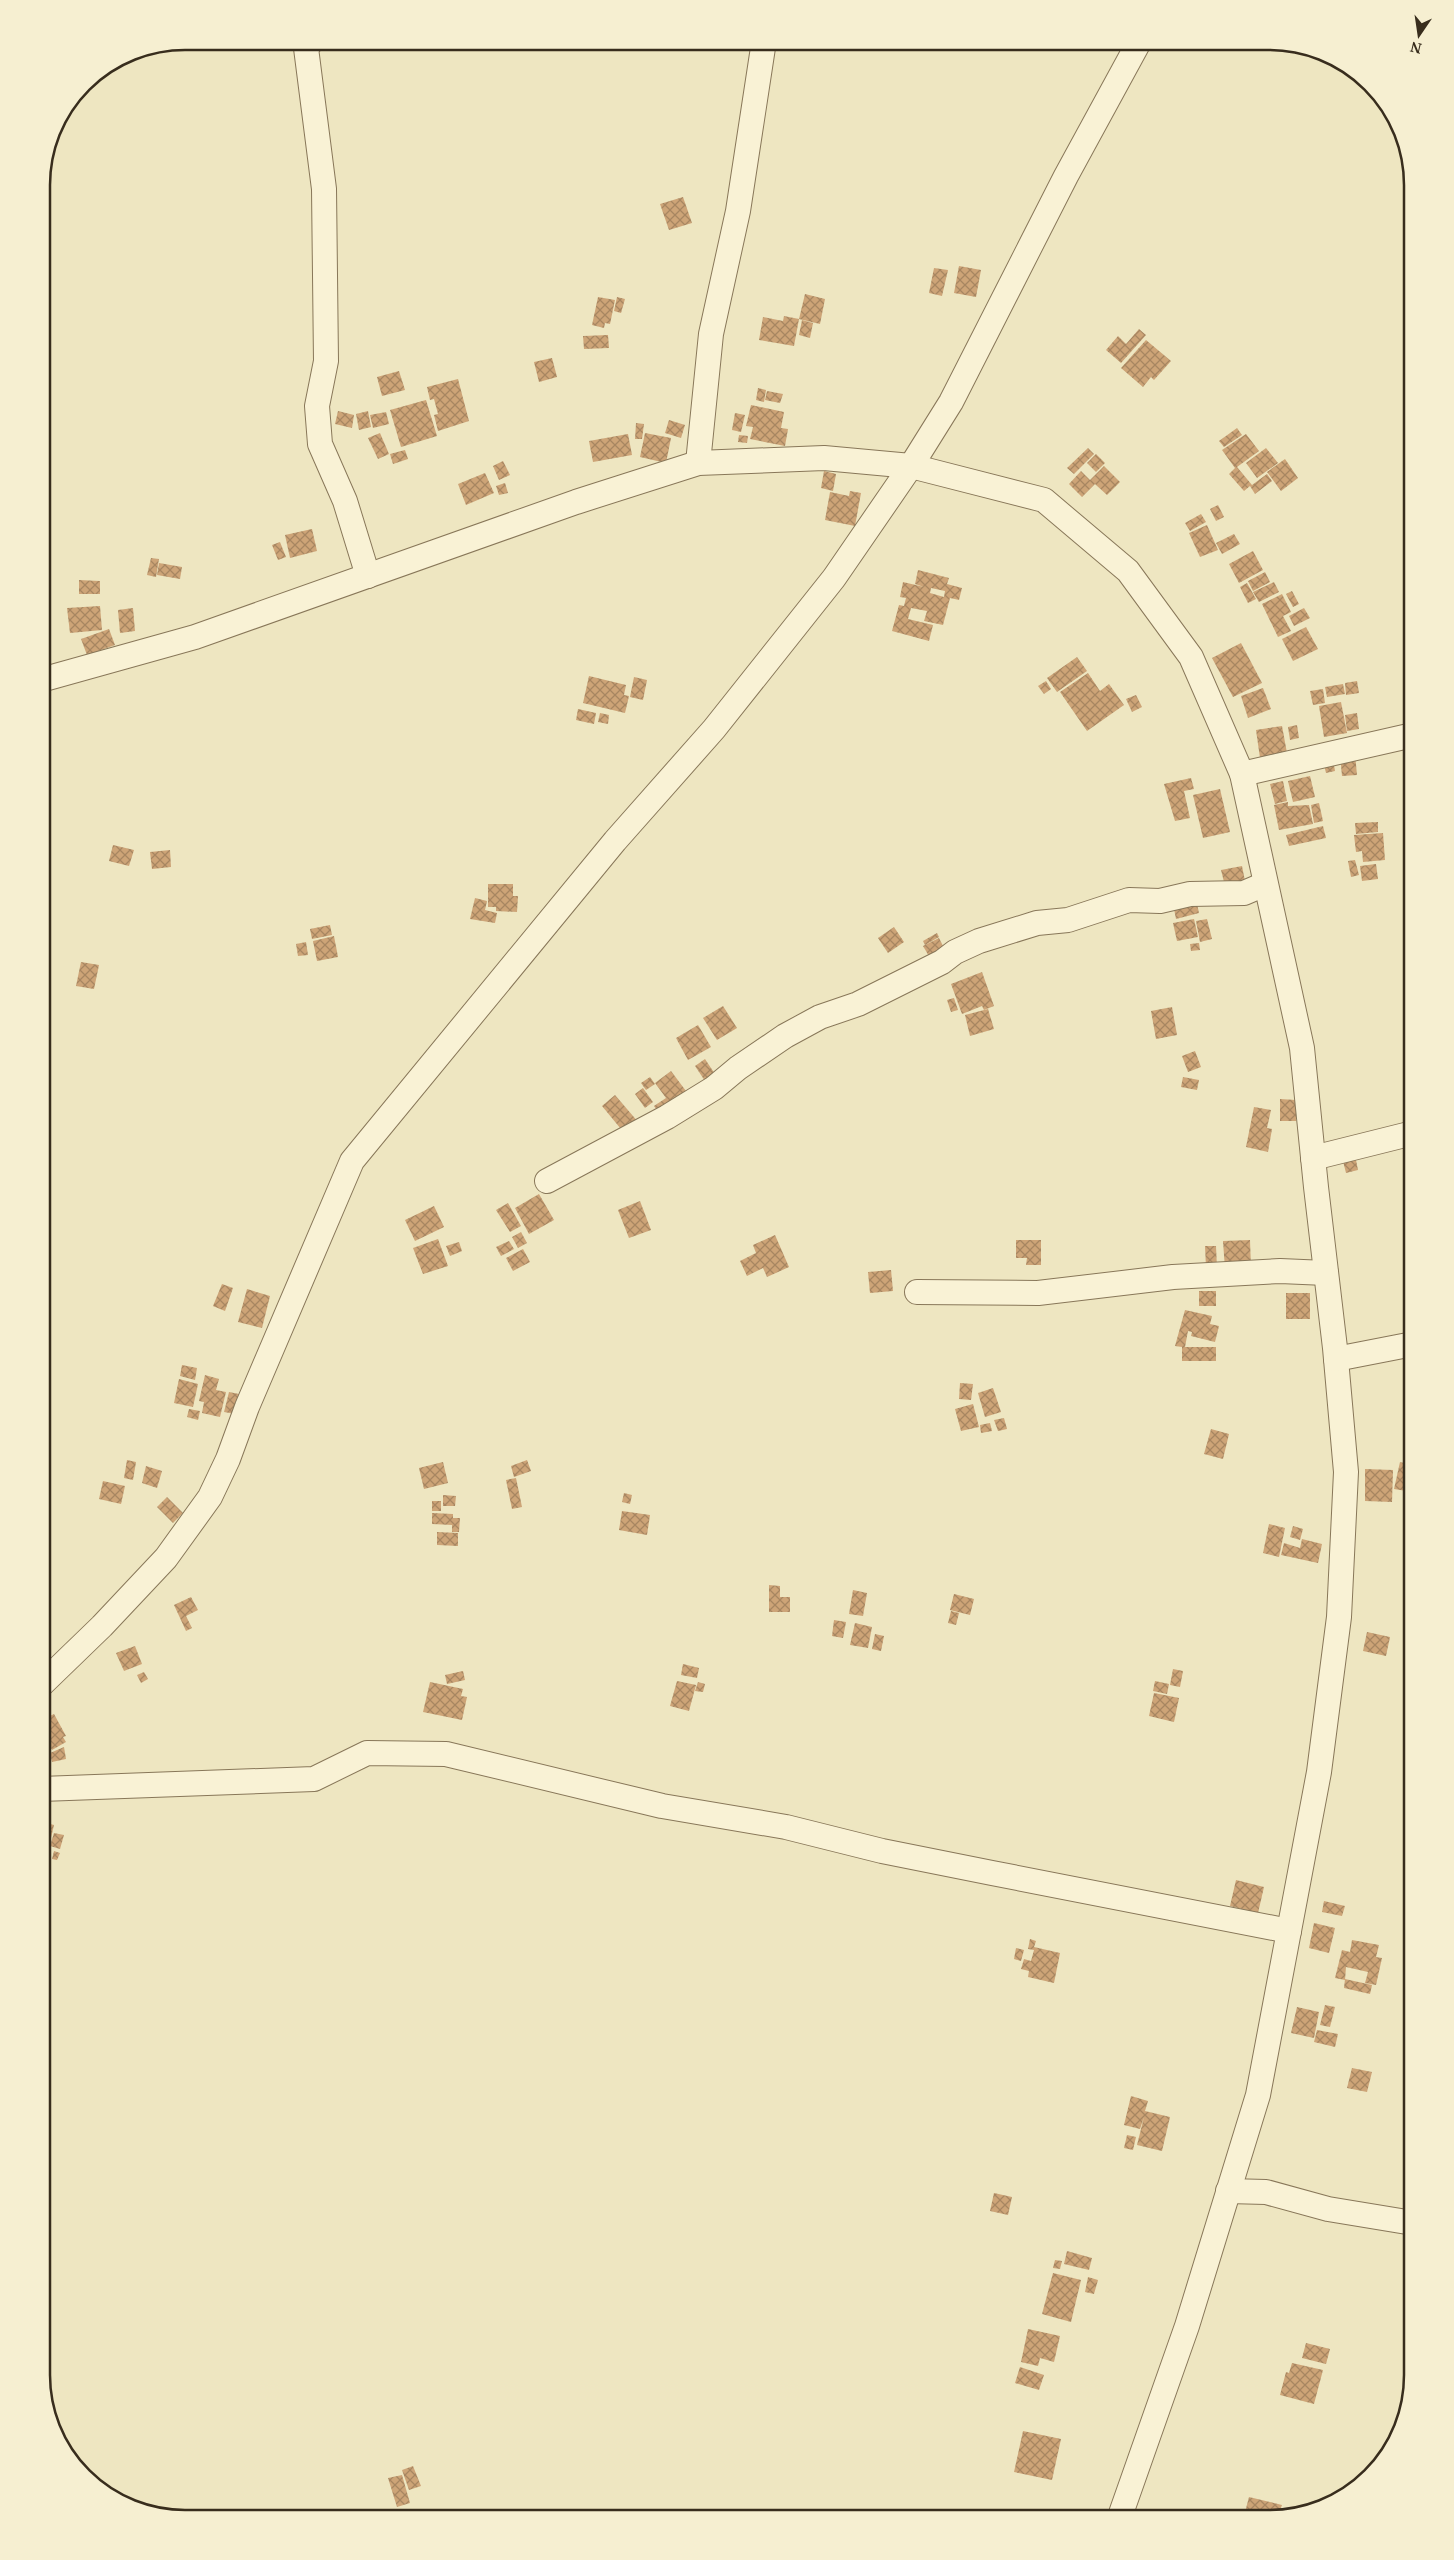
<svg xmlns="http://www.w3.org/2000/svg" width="1454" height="2560" font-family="'Noto Serif',serif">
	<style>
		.building { fill: url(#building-cross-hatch); fill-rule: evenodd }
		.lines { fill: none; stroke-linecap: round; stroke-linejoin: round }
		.minor-casing { stroke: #887759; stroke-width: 26 }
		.minor { stroke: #f9f2d5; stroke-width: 24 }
		.rim { fill: none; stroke: #382d1d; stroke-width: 2.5 }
	</style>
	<defs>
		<pattern id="building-cross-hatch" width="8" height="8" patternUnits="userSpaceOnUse" patternTransform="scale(1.25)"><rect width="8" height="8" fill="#cda477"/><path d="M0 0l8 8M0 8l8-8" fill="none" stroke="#a78661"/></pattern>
	</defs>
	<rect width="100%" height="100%" fill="#eee6c1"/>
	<g class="building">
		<path d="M683,197L692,223L669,230L660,204Z"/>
		<path d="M959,266L981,270L976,297L954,293Z"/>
		<path d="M934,268L948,270L942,296L929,293Z"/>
		<path d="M805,294L825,299L820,324L799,319Z"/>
		<path d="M598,297L615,300L610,324L605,323L604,328L592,325Z"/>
		<path d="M617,297L625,299L621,313L614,311Z"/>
		<path d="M784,316L799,319L794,346L759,340L763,317L783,321Z"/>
		<path d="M802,320L813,323L810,338L799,335Z"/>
		<path d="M1139,329L1146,335L1121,363L1106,350L1118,336L1126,344Z"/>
		<path d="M608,335L609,348L584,349L583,336Z"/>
		<path d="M1146,340L1171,361L1154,380L1151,377L1143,387L1121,368Z"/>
		<path d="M552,358L557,377L539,382L534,362Z"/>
		<path d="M399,371L405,390L382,396L377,377Z"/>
		<path d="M458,379L469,421L438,431L434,415L438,414L434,399L430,400L427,387Z"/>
		<path d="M758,388L766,390L764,402L756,400Z"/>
		<path d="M767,391L783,394L780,403L765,400Z"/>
		<path d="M426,400L437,436L401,447L390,410Z"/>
		<path d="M751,405L784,412L781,428L788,429L785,446L750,439L753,427L746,426Z"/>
		<path d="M338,411L354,415L352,428L335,424Z"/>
		<path d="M368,411L371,427L359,430L356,414Z"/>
		<path d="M386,412L389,424L373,428L370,415Z"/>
		<path d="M735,413L745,415L741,432L732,430Z"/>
		<path d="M669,420L685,425L681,438L665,433Z"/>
		<path d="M636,423L644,424L642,439H635Z"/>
		<path d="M1237,428L1242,435L1224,447L1219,441Z"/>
		<path d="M380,433L389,454L378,459L368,438Z"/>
		<path d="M645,433L671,438L666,463L640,457Z"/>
		<path d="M628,434L632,455L593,462L589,441Z"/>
		<path d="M1246,434L1259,451L1237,467L1252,485L1267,474L1272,481L1255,494L1250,486L1244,491L1229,474L1235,468L1222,450Z"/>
		<path d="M739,435L748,436L747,443L738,442Z"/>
		<path d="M1088,448L1094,454L1074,474L1067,468Z"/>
		<path d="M1266,448L1278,463L1257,478L1246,463Z"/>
		<path d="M405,450L408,459L393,464L390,454Z"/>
		<path d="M1096,454L1105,463L1096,472L1087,463Z"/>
		<path d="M1285,459L1298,478L1281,491L1267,472Z"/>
		<path d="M503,461L510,475L499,480L493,466Z"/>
		<path d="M1104,466L1120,482L1107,495L1095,484L1082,497L1069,484L1081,471L1090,480Z"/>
		<path d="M824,471L836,474L833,491L821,488Z"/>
		<path d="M485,473L494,493L466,505L458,484Z"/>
		<path d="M505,483L508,493L499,495L496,486Z"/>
		<path d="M850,491L861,493L855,526L825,520L830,492L849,496Z"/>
		<path d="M1218,505L1224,517L1216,521L1210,509Z"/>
		<path d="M1201,514L1206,522L1190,531L1185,523Z"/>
		<path d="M1207,525L1218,550L1200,557L1189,533Z"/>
		<path d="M312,529L317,551L290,558L285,535Z"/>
		<path d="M1234,534L1240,544L1222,554L1216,543Z"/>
		<path d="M280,542L286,557L278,560L272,545Z"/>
		<path d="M1253,551L1263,570L1239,583L1229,564Z"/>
		<path d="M151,558L159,559L156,577L147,575Z"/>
		<path d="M159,563L182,567L180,579L157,575Z"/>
		<path d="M918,570L949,578L947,584L962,588L959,600L950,598L943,625L924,621L927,611L911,608L908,619L933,625L929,641L892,631L899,605L904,606L906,598L900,597L903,582L924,587L915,584ZM931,588L945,591L944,597L930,593Z"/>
		<path d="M1265,572L1270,582L1253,591L1248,581Z"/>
		<path d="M79,580L100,581V594H79Z"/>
		<path d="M1274,582L1279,592L1259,602L1253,592Z"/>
		<path d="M1247,583L1256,599L1248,603L1240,587Z"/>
		<path d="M1292,591L1299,604L1293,607L1286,594Z"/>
		<path d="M1282,594L1291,612L1283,616L1291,631L1278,637L1262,604Z"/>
		<path d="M100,606L102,630L70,633L67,608Z"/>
		<path d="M133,608L135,631L120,633L118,610Z"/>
		<path d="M1304,608L1310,618L1294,626L1289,616Z"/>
		<path d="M1306,627L1318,649L1293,661L1282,639Z"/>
		<path d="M109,629L115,645L87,655L81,639Z"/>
		<path d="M1241,643L1262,683L1233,697L1212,658Z"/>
		<path d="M1077,657L1087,671L1057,692L1047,678Z"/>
		<path d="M1088,673L1100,691L1109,684L1124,705L1087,731L1060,692Z"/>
		<path d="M589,676L626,685L624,695L629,696L625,713L583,703Z"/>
		<path d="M634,677L647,680L643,700L630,697Z"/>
		<path d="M1046,681L1051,689L1044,694L1038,686Z"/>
		<path d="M1357,681L1359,693L1346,695L1345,683Z"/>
		<path d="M1343,684L1345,694L1327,697L1325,687Z"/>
		<path d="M1263,688L1271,709L1248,718L1241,696Z"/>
		<path d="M1323,689L1325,703L1313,705L1310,691Z"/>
		<path d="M1136,695L1142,707L1132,712L1126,699Z"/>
		<path d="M1341,702L1347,733L1324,737L1319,706Z"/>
		<path d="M578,709L596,713L594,724L576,720Z"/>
		<path d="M600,713L609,715L608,724L598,722Z"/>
		<path d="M1357,713L1359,729L1347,731L1345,715Z"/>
		<path d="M1297,725L1299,738L1290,740L1288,727Z"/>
		<path d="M1282,726L1287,753L1260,758L1256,730Z"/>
		<path d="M1355,754L1357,775L1342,776L1340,755Z"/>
		<path d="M1333,759L1335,771L1326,773L1323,761Z"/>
		<path d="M1310,776L1315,797L1293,802L1288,781Z"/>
		<path d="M1191,778L1194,789L1184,791L1190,818L1175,821L1164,784Z"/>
		<path d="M1283,781L1287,801L1275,804L1270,784Z"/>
		<path d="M1220,789L1230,832L1203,838L1193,795Z"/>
		<path d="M1288,802V806L1309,805L1313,824L1279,830L1274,805Z"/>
		<path d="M1319,803L1323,821L1314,823L1311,805Z"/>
		<path d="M1378,822V832L1356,834L1355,823Z"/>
		<path d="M1323,826L1326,838L1289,846L1286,835Z"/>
		<path d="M1383,833L1385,860L1363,862L1362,851L1356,852L1354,835Z"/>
		<path d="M113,845L134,850L129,866L109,861Z"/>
		<path d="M170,850L171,867L152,869L150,852Z"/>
		<path d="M1355,860L1359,875L1351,877L1348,861Z"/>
		<path d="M1376,864L1378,879L1362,881L1360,866Z"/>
		<path d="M1242,866L1246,886L1226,890L1221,870Z"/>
		<path d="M488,884H513V896H518L517,912L496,911V907H488Z"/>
		<path d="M475,898L487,901L485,910L497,913L495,923L470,919Z"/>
		<path d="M1197,904L1199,913L1176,919L1174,909Z"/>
		<path d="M1194,919L1198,937L1177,941L1173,923Z"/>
		<path d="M1207,919L1212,939L1200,942L1196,921Z"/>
		<path d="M330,925L332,935L312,939L310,929Z"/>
		<path d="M894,927L904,942L888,953L878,938Z"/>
		<path d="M937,933L939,937L925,945L923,941Z"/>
		<path d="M334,936L338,957L317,961L313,941Z"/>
		<path d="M939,938L948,956L933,963L923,946Z"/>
		<path d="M306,942L308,955L298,956L296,944Z"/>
		<path d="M1199,943L1200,950L1191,951L1190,944Z"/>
		<path d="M81,962L99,965L94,989L76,986Z"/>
		<path d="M982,972L994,1006L984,1010L982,1006L962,1014L951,984Z"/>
		<path d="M954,998L958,1010L951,1012L947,1000Z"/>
		<path d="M723,1006L737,1028L717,1040L703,1018Z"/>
		<path d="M1172,1007L1177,1035L1156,1039L1151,1011Z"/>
		<path d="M988,1009L994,1029L970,1036L965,1015Z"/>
		<path d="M698,1025L711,1047L688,1060L676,1038Z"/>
		<path d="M1195,1051L1201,1067L1188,1072L1182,1056Z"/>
		<path d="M705,1059L717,1077L707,1084L695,1066Z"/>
		<path d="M671,1071L689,1095L661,1116L654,1106L666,1098L655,1083Z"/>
		<path d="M650,1077L655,1084L646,1090L641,1083Z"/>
		<path d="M1183,1077L1199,1080L1197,1090L1181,1087Z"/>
		<path d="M643,1088L653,1102L645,1108L635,1094Z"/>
		<path d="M615,1095L639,1123L625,1134L602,1106Z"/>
		<path d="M1280,1099L1296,1100V1121H1280Z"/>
		<path d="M1254,1107L1271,1110L1267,1128L1272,1129L1268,1152L1246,1147Z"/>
		<path d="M1355,1155L1358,1170L1346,1173L1342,1157Z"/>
		<path d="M539,1194L554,1220L529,1234L515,1208Z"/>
		<path d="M640,1201L651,1230L629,1238L618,1210Z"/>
		<path d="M508,1203L521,1226L510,1232L496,1210Z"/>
		<path d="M434,1206L444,1227L415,1241L405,1220Z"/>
		<path d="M521,1232L527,1243L518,1248L512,1237Z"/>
		<path d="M775,1235L789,1267L767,1277L763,1268L747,1276L740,1261L756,1253L753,1245Z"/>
		<path d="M438,1239L448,1266L423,1274L413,1248Z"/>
		<path d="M1016,1240H1041V1265H1026L1027,1258H1016Z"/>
		<path d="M1250,1240L1251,1268L1225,1269L1223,1241Z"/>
		<path d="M509,1241L514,1249L501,1256L496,1247Z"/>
		<path d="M459,1242L462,1251L450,1256L446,1246Z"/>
		<path d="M1205,1246H1216L1217,1268H1206Z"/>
		<path d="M523,1249L530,1262L513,1271L506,1258Z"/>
		<path d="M891,1270L893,1291L870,1293L868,1272Z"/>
		<path d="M222,1284L233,1288L225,1311L213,1306Z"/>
		<path d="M247,1289L270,1296L262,1328L238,1322Z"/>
		<rect x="1199" y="1291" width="17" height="15"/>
		<rect x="1286" y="1293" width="24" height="26"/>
		<path d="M1185,1310L1212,1316L1210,1324L1219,1326L1215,1342L1191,1336L1192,1332L1188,1331L1185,1347H1216V1361H1182V1347L1175,1346Z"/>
		<path d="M182,1365L197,1368L195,1380L180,1376Z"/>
		<path d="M205,1375L219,1379L216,1390L226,1392L220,1417L202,1413L204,1402L199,1401Z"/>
		<path d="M179,1379L198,1384L193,1407L174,1403Z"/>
		<path d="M960,1383L973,1384L971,1400L959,1399Z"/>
		<path d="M993,1388L1001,1412L985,1417L978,1393Z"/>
		<path d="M229,1392L239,1394L235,1414L224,1412Z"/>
		<path d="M973,1404L979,1427L961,1431L955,1409Z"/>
		<path d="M189,1409L200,1411L198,1420L187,1417Z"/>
		<path d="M1004,1418L1007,1429L998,1431L994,1420Z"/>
		<path d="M990,1423L992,1431L981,1433L980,1425Z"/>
		<path d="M1211,1429L1229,1434L1223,1459L1204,1454Z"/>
		<path d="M127,1460L136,1462L133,1480L124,1478Z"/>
		<path d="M527,1460L531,1471L514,1477L511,1466Z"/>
		<path d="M443,1462L448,1483L424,1489L419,1468Z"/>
		<path d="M1400,1462L1413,1465V1492L1394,1489Z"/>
		<path d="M146,1466L162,1471L157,1488L142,1483Z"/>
		<path d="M1365,1469L1393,1470L1392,1502L1365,1501Z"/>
		<path d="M516,1478L522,1507L512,1509L506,1480Z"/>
		<path d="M103,1481L125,1486L121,1504L99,1499Z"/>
		<path d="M624,1493L632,1495L630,1504L622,1502Z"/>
		<path d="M443,1495L456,1496L455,1506H443Z"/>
		<path d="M167,1497L183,1513L173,1523L157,1507Z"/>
		<rect x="432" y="1501" width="9" height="10"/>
		<path d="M622,1511L650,1515L647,1535L619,1530Z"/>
		<path d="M432,1513L453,1514V1518H460L459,1532H452V1525L432,1524Z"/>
		<path d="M1269,1524L1285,1528L1279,1557L1263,1553Z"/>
		<path d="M1293,1526L1303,1529L1300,1540L1290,1537Z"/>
		<path d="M437,1532L458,1533V1546L437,1545Z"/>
		<path d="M1302,1539L1322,1544L1318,1563L1281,1555L1284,1543L1300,1548Z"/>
		<path d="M769,1585L780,1586V1597H790V1612H769Z"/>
		<path d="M853,1590L867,1593L863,1616L849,1614Z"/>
		<path d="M954,1594L974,1599L970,1615L950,1610Z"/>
		<path d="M191,1597L198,1610L186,1616L192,1628L186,1631L174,1605Z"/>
		<path d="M951,1611L959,1613L956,1625L948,1623Z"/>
		<path d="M834,1620L846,1622L843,1638L832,1636Z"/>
		<path d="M855,1623L872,1627L868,1648L850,1645Z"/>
		<path d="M1367,1632L1390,1637L1386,1656L1363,1651Z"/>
		<path d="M875,1634L884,1636L881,1651L872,1649Z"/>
		<path d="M135,1646L142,1664L124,1671L116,1653Z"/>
		<path d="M683,1664L699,1668L697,1678L681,1675Z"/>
		<path d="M1173,1669L1183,1671L1180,1687L1170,1685Z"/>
		<path d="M463,1671L465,1680L447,1684L445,1675Z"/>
		<path d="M144,1672L148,1679L141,1683L137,1675Z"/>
		<path d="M677,1681L696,1685L689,1711L670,1706Z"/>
		<path d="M1155,1681L1169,1684L1167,1694L1153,1691Z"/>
		<path d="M430,1682L463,1689L461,1696L467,1697L462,1720L423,1712Z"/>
		<path d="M698,1682L705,1684L703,1692L695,1691Z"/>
		<path d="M1154,1693L1179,1698L1174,1722L1149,1716Z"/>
		<path d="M54,1714L66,1736L63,1737L66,1742L52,1750L49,1744L42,1748L41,1720Z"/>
		<path d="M64,1747L66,1759L52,1762L50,1753Z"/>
		<path d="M41,1752H48L49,1768H41Z"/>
		<path d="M43,1822L54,1825L47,1855L41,1854Z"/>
		<path d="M54,1833L64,1835L60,1849L50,1846Z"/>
		<path d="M54,1851L60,1853L57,1860L52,1859Z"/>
		<path d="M41,1863L50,1864L48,1875L41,1873Z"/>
		<path d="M1236,1880L1264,1887L1258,1913L1230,1906Z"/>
		<path d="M1324,1901L1345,1906L1342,1916L1322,1912Z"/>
		<path d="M1314,1923L1335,1928L1329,1953L1309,1948Z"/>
		<path d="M1030,1939L1036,1941L1034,1947L1060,1953L1054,1983L1028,1977L1029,1971L1021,1969L1024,1959L1031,1961L1034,1950L1028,1949Z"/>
		<path d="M1352,1940L1379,1945L1376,1957L1382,1958L1376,1985L1365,1983L1368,1972L1346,1967L1345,1980L1335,1978L1342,1950L1350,1952Z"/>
		<path d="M1016,1948L1024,1950L1021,1961L1014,1959Z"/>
		<path d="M1345,1979L1372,1985L1370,1994L1344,1988Z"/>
		<path d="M1325,2005L1335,2007L1330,2027L1320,2025Z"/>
		<path d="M1297,2007L1319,2012L1314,2038L1291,2033Z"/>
		<path d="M1317,2030L1338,2034L1335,2047L1314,2042Z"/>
		<path d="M1352,2068L1372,2072L1367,2092L1347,2088Z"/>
		<path d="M1131,2096L1148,2101L1145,2111L1170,2117L1162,2151L1137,2145L1144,2117L1140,2129L1124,2125Z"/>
		<path d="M1127,2135L1136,2137L1133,2150L1124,2148Z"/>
		<path d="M994,2193L1012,2197L1008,2215L990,2211Z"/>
		<path d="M1067,2251L1092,2258L1089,2270L1064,2264Z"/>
		<path d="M1055,2260L1062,2261L1060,2269L1053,2268Z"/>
		<path d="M1053,2273L1081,2280L1071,2322L1042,2314Z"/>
		<path d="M1088,2277L1098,2280L1094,2294L1085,2292Z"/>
		<path d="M1028,2329L1060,2336L1054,2362L1040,2358L1038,2366L1021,2362Z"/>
		<path d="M1306,2343L1330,2349L1326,2364L1302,2358Z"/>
		<path d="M1292,2363L1323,2370L1314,2404L1280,2395L1286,2372L1289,2373Z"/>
		<path d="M1020,2367L1044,2375L1039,2390L1015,2383Z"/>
		<path d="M1023,2431L1061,2439L1052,2480L1014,2472Z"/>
		<path d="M413,2466L421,2486L409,2490L402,2470Z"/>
		<path d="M402,2475L410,2503L397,2507L388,2478Z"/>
		<path d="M1249,2497L1282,2505L1278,2516L1255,2519L1244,2516Z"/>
	</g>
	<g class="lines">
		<defs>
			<g id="minor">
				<path d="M312,41L306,48L324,189L326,361L317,406L320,444L345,501L368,576"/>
				<path d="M698,463L711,334L738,211L764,41"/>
				<path d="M41,680L195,637L576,502L698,463L824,458L911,466L1044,500L1128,571L1191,657L1242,774L1302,1048L1316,1187L1335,1348L1346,1472L1339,1617L1319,1772L1258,2095L1187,2326L1119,2519"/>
				<path d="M1242,774L1413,735"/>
				<path d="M1313,1158L1413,1133"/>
				<path d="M547,1181L667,1117L714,1088L738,1068L785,1036L820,1017L858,1004L942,962L955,952L979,941L1037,923L1068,920L1129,900L1160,901L1190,894L1244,893L1265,884"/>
				<path d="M917,1292L1038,1293L1173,1277L1280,1271L1326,1273"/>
				<path d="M1336,1359L1413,1344"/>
				<path d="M41,1685L102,1626L166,1558L210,1497L228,1459L247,1407L352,1161L615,841L714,729L834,578L911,466L951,402L1066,176L1139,42"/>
				<path d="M41,1789L314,1779L367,1753L446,1754L662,1806L786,1827L882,1851L992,1873L1289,1931"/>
				<path d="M1228,2191L1266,2192L1328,2209L1413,2223"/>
			</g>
		</defs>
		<use href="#minor" class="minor-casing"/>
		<use href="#minor" class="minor"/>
	</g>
	<path d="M0 0H1454V2560H0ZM185 50H1269A135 135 0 0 1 1404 185V2375A135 135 0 0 1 1269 2510H185A135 135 0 0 1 50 2375V185A135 135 0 0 1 185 50Z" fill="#f6efd1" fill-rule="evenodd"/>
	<path class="rim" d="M185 50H1269A135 135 0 0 1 1404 185V2375A135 135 0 0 1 1269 2510H185A135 135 0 0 1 50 2375V185A135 135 0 0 1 185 50Z"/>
	<g transform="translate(1419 35) rotate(193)" stroke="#f6efd1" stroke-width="4" paint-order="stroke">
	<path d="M0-4L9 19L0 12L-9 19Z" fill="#382d1d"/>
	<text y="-8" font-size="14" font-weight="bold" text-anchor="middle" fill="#382d1d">N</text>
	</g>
</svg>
